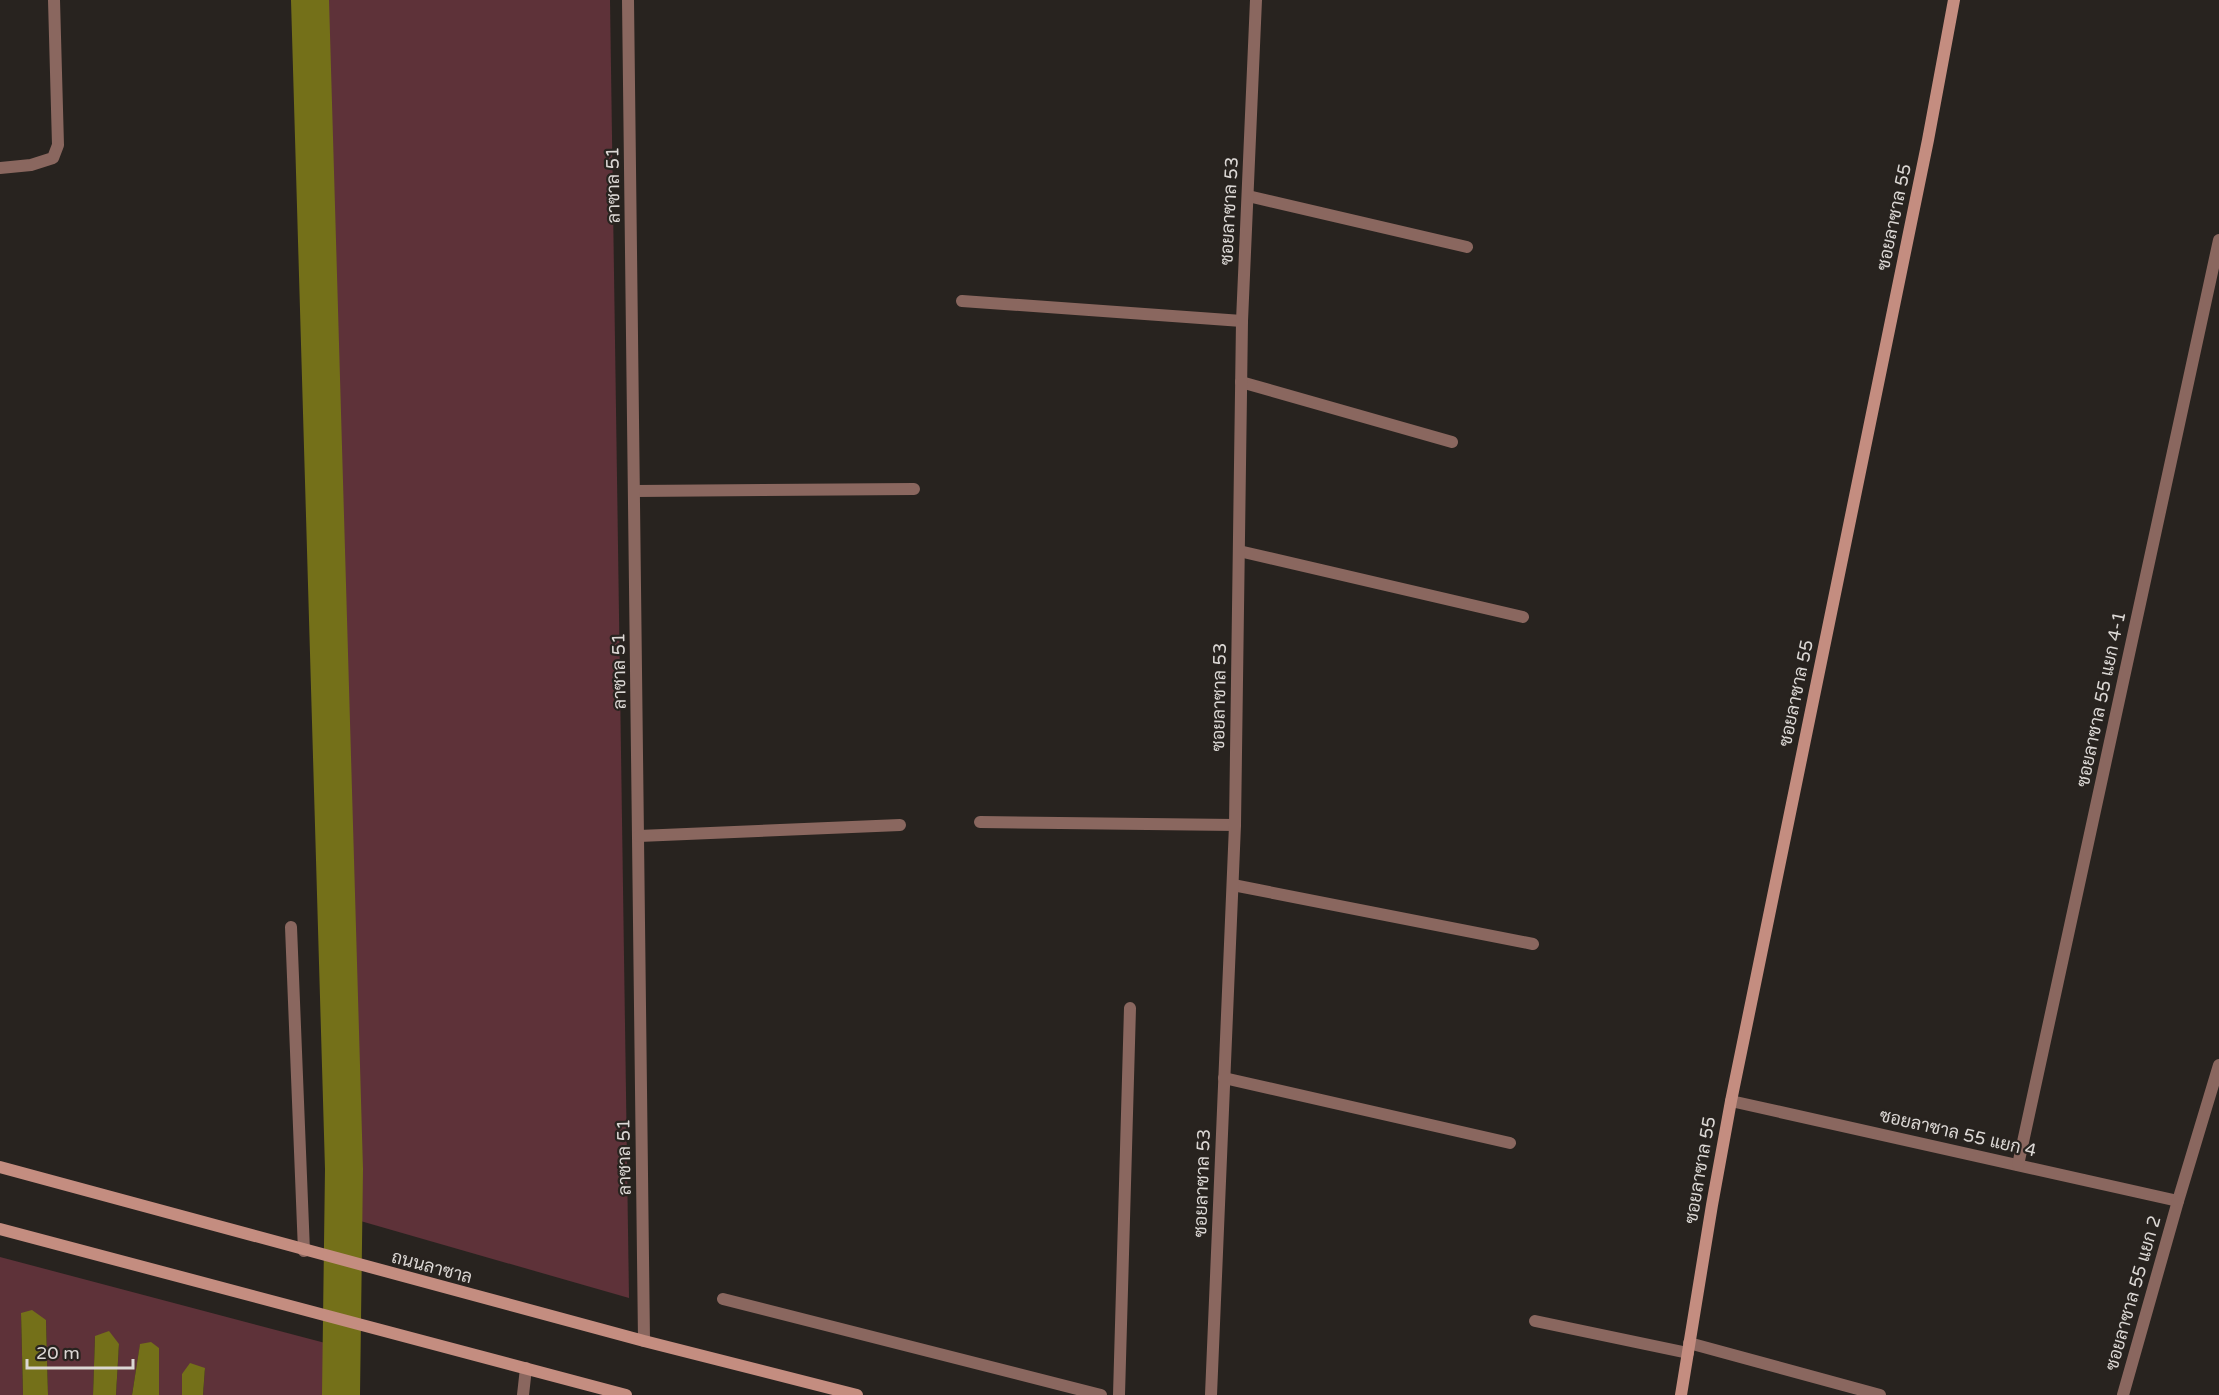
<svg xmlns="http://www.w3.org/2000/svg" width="2219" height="1395" font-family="'Varela Round',Sarabun,sans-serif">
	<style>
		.green { fill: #5e3239 }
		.water { fill: #747019 }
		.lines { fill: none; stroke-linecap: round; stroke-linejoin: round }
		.canal { stroke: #747019; stroke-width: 38 }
		.lane { stroke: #8a675f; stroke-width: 12 }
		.street { stroke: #8a675f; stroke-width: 12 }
		.secondary { stroke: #c48d80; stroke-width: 12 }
		.labels { text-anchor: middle; stroke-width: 4.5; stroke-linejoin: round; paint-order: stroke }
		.street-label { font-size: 18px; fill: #dbd7d4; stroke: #28231f }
	</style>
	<rect width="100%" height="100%" fill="#28231f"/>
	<g class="green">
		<path d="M323,0H610L629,1298L357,1220Z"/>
		<path d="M0,1257L329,1344V1395H203L205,1368L182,1374V1395H159V1348L140,1345L132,1395H116L119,1344L95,1336L93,1395H48L46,1320L21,1313L23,1395H0Z"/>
	</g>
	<g class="water">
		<path d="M32,1310L46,1320L48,1395H23L21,1313Z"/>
		<path d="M109,1331L119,1344L116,1395H93L95,1336Z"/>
		<path d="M151,1342L159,1348V1395H132L140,1344Z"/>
		<path d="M190,1363L205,1368L203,1395H182V1374Z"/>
	</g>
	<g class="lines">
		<path class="canal" d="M310,0L344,1169L341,1395"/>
		<g class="lane">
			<path d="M0,168L31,165L53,158L58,145L54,0"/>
			<path d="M635,491L914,489"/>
			<path d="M291,927L304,1251"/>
			<path d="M723,1299L1101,1395"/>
			<path d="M523,1395L526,1368"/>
			<path d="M1119,1395L1130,1008"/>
		</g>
		<g class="street">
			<path d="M628,0L644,1341"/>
			<path d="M1248,196L1467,247"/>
			<path d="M962,301L1242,321"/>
			<path d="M1241,382L1452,442"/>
			<path d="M1239,551L1523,617"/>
			<path d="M980,822L1235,825"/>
			<path d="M639,836L900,825"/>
			<path d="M1233,885L1533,944"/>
			<path d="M1224,1078L1510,1143"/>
			<path d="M1731,1101L2178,1201"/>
			<path d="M2018,1165L2219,240"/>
			<path d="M1535,1321L1688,1353"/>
			<path d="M1689,1343L1880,1395"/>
			<path d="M1211,1395L1235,825L1242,321L1256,0"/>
			<path d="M2123,1395L2178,1201L2219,1065"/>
		</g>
		<g class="secondary">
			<path d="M0,1167L644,1341L857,1395"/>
			<path d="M0,1229L626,1395"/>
			<path d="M1681,1395L1712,1205L1731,1101L1928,140L1954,0"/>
		</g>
	</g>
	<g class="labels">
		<g class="street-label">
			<text transform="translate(613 185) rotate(-91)" y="6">ลาซาล 51</text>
			<text transform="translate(1229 211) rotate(-87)" y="6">ซอยลาซาล 53</text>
			<text transform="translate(1894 217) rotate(-78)" y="6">ซอยลาซาล 55</text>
			<text transform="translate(619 671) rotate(-91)" y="6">ลาซาล 51</text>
			<text transform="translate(1796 693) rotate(-78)" y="6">ซอยลาซาล 55</text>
			<text transform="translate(1219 697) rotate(-89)" y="6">ซอยลาซาล 53</text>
			<text transform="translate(2101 699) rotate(-78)" y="6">ซอยลาซาล 55 แยก 4-1</text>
			<text transform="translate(1958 1133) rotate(13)" y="6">ซอยลาซาล 55 แยก 4</text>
			<text transform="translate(624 1157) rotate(-91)" y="6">ลาซาล 51</text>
			<text transform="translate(1700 1170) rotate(-80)" y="6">ซอยลาซาล 55</text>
			<text transform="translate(1202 1183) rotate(-88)" y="6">ซอยลาซาล 53</text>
			<text transform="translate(432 1267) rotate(15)" y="6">ถนนลาซาล</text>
			<text transform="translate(2133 1293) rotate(-74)" y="6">ซอยลาซาล 55 แยก 2</text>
		</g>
	</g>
	<path d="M27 1359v9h106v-9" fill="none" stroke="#dbd7d4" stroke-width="3"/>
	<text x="36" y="1359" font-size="18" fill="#dbd7d4" stroke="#28231f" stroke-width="4.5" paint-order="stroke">20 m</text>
</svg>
